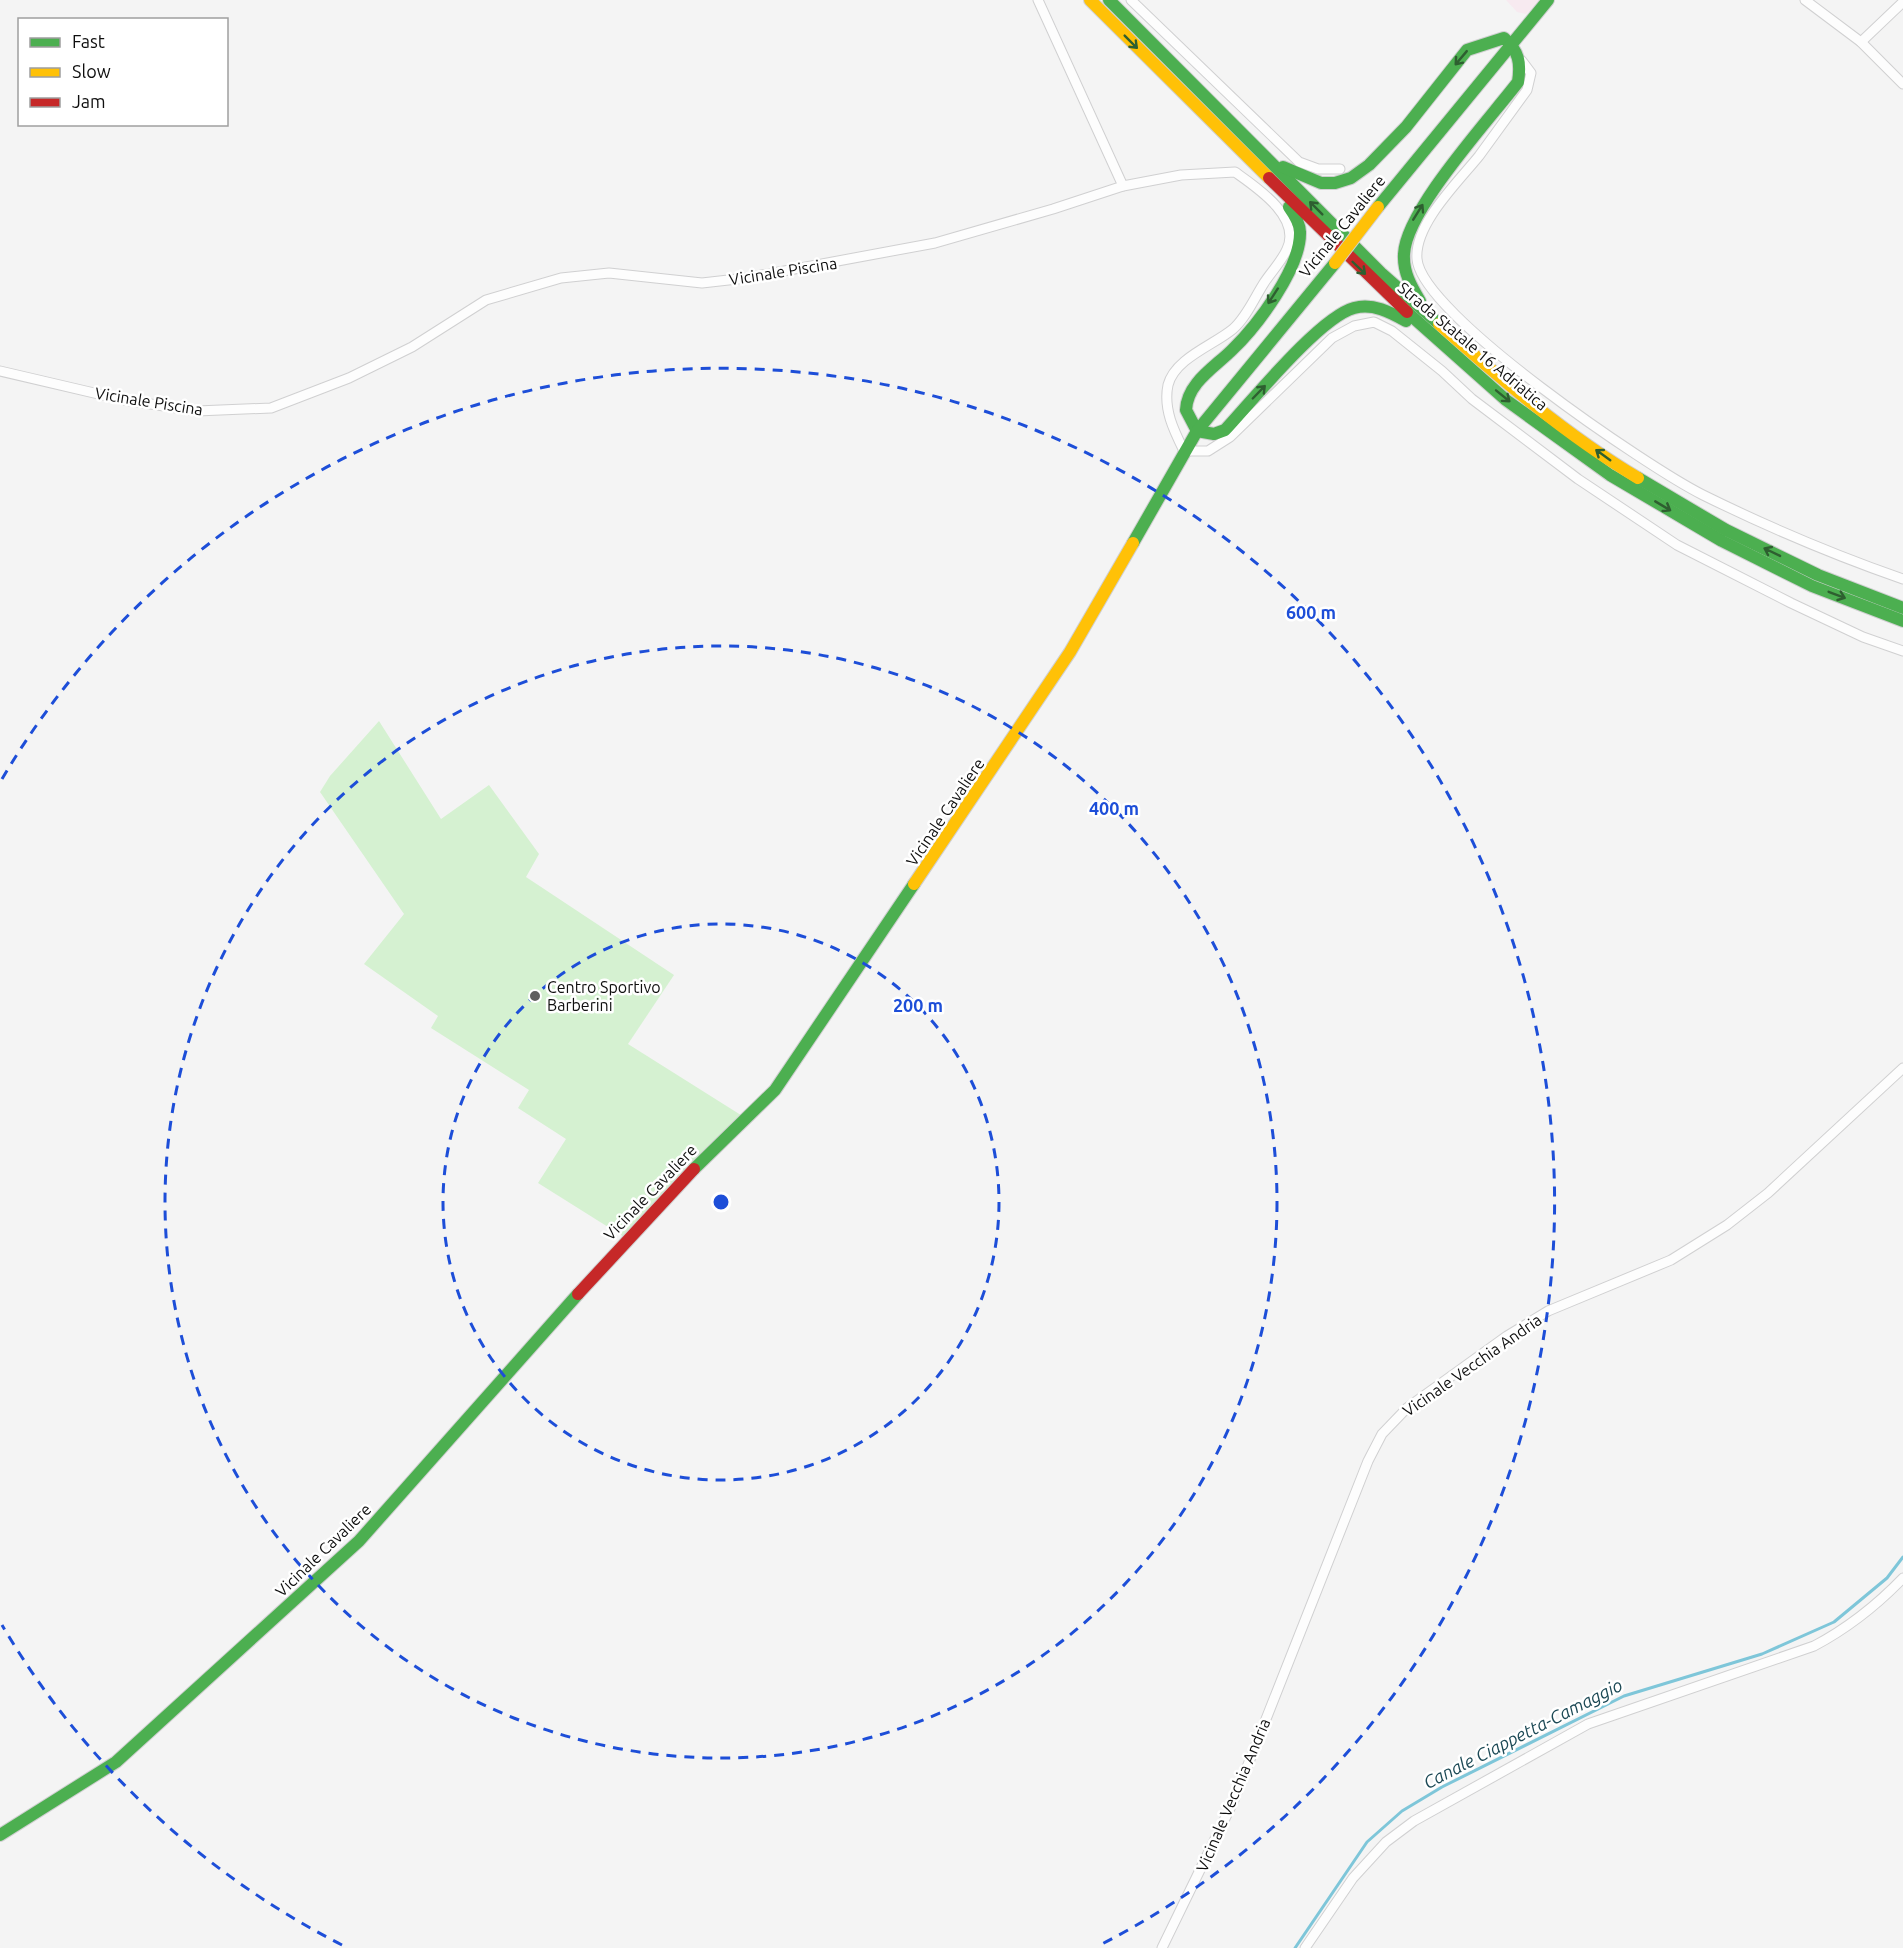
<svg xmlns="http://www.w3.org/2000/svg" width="1903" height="1948" font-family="Ubuntu,sans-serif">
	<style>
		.commercial { fill: #f7eaf0 }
		.pitch { fill: #d5f1d1 }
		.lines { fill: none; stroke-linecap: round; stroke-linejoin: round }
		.stream { stroke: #7ec6d9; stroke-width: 3 }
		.street-casing { stroke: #d0d0d1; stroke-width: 11 }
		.fast-casing { stroke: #d0d0d1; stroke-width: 14 }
		.slow-casing { stroke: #d0d0d1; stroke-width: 14 }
		.jam-casing { stroke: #d0d0d1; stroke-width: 14 }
		.street { stroke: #fdfdfd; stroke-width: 9 }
		.fast { stroke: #4caf50; stroke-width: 12 }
		.slow { stroke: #ffc107; stroke-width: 12 }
		.jam { stroke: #c62828; stroke-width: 12 }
		.slow-bridge-casing { stroke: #d0d0d1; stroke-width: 14; stroke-linecap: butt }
		.slow-bridge { stroke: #ffc107; stroke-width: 12 }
		.oneway { stroke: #2e5f30 }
		.ring { fill: none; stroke: #1d4ed8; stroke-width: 3; stroke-dasharray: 10 8 }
		.poi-dot { fill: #5f5f5f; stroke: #fff; stroke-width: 2 }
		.labels { text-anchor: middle; stroke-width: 5; stroke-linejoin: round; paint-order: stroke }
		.street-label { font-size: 16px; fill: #0f0f0f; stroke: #fff }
		.poi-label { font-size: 16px; fill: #0f0f0f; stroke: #fff; text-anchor: start }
		.water-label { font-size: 18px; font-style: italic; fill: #1c4955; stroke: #fff }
		.centre { fill: #1d4ed8; stroke: #fff; stroke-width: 3 }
		.ring-label { font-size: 18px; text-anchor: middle; font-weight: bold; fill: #1d4ed8; stroke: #fff; stroke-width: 5; stroke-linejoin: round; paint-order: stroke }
	</style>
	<rect width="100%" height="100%" fill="#f4f4f4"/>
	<path class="commercial" d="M1506,0H1541L1526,14L1517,12Z"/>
	<path class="pitch" d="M379,721L441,819L489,785L539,854L526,877L674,975L628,1044L744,1117L624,1237L538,1183L566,1139L518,1108L529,1090L431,1028L438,1016L364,964L404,914L320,792L330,776Z"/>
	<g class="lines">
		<path class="stream" d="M1295,1948L1367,1842L1402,1811L1442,1787L1624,1696L1762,1654L1834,1622L1887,1578L1903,1557"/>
		<defs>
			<g id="street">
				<path d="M1038,0L1123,186"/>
				<path d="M1131,0L1299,162L1318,169H1340"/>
				<path d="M1805,0L1861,42L1903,84"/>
				<path d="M1861,42L1903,2"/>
				<path d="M1522,61L1531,73L1527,90C1511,112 1495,134 1479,156C1459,181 1414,224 1417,259C1421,314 1649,468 1703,495C1768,527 1834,555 1903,579"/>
				<path d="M0,371L124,400L197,411L271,408L349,378L412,347L486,300L561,278L609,273L702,283L746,278L935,243L1053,209L1123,186L1181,175L1235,172C1256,187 1302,217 1287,249C1282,261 1271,272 1264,283C1255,297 1246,318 1233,329C1214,345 1175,358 1168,385C1163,409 1174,431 1184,451H1208L1230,437L1332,338L1354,326L1374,322L1392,331L1442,371L1472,399L1578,479L1677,545L1791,603L1863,637L1903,651"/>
				<path d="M1162,1948L1234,1800L1368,1461L1382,1434L1407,1408L1507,1336L1548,1311L1671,1260L1727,1225L1768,1193L1903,1068"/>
				<path d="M1305,1948L1353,1878L1386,1842L1414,1821L1588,1724L1814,1646C1848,1628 1876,1606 1903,1578"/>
			</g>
			<g id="fast">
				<path d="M1109,0L1381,273L1439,324"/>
				<path d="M1283,167L1321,183H1335L1351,178L1369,165L1406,127L1467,50L1504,38C1519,51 1521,63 1518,82C1489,120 1406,210 1404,254C1403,272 1411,286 1420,301"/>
				<path d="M1289,207C1294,214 1300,223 1300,232C1301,268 1257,326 1232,350C1215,367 1187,383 1186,410L1197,431L1214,434L1225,430C1252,401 1320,317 1354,308C1373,303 1390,312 1406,321"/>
				<path d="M1378,207L1548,0"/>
				<path d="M1407,312L1506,400L1610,475L1722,541L1812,586L1903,621"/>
				<path d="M1638,478L1726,530L1818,575L1903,608"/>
				<path d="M1133,543L1197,431L1335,263"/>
				<path d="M694,1169L775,1090L914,884"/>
				<path d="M0,1835L116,1762L359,1541L578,1294"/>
			</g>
			<g id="slow">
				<path d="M1090,0L1269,178"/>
				<path d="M1439,324C1502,380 1566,435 1638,478"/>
				<path d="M914,884L1070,652L1133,543"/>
			</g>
			<g id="jam">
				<path d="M1269,178L1407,312"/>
				<path d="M578,1294L694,1169"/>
			</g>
		</defs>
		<use href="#street" class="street-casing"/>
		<use href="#fast" class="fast-casing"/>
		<use href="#slow" class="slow-casing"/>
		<use href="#jam" class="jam-casing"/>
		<use href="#street" class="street"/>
		<use href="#fast" class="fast"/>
		<use href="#slow" class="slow"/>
		<use href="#jam" class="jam"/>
		<defs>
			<path id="slow-bridge" d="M1335,263L1378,207"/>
		</defs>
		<use href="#slow-bridge" class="slow-bridge-casing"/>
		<use href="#slow-bridge" class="slow-bridge"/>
	</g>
	<defs><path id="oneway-shaft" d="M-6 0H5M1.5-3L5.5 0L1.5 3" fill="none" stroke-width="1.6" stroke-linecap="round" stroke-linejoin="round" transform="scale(1.5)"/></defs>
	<g class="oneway">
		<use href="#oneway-shaft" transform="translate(1131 42) rotate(45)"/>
		<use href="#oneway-shaft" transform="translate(1461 58) rotate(130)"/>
		<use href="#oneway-shaft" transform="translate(1316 208) rotate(-135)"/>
		<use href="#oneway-shaft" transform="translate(1418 212) rotate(-58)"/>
		<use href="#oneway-shaft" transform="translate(1359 268) rotate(44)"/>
		<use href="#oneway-shaft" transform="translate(1273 296) rotate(123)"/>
		<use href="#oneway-shaft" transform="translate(1259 392) rotate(-46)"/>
		<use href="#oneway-shaft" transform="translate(1503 396) rotate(39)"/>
		<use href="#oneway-shaft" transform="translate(1603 455) rotate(-144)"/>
		<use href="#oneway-shaft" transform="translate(1663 506) rotate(31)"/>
		<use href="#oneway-shaft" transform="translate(1772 552) rotate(-154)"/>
		<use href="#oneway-shaft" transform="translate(1837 595) rotate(21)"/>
	</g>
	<g class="ring">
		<circle cx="721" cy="1202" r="278"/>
		<circle cx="721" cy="1202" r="556"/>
		<path d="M342 1945A834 834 0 0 1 2 1625M2 779A834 834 0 1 1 1100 1945"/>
	</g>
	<circle class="poi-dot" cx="535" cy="996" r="6"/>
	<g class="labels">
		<g class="street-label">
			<text transform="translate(1342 226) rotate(-51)" y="6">Vicinale Cavaliere</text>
			<text transform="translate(783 271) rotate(-9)" y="6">Vicinale Piscina</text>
			<text transform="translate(1473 346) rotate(40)" y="6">Strada Statale 16 Adriatica</text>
			<text transform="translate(149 401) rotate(9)" y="6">Vicinale Piscina</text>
			<text transform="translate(945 812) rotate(-56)" y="6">Vicinale Cavaliere</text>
			<text transform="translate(650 1192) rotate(-46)" y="6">Vicinale Cavaliere</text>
			<text transform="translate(1472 1365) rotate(-35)" y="6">Vicinale Vecchia Andria</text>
			<text transform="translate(323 1550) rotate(-44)" y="6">Vicinale Cavaliere</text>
			<text transform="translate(1233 1795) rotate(-67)" y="6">Vicinale Vecchia Andria</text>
		</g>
		<g class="poi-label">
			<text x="547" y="993">Centro Sportivo<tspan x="547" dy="18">Barberini</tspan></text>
		</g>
		<g class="water-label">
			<text transform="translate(1523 1734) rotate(-27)" y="6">Canale Ciappetta-Camaggio</text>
		</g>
	</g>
	<circle cx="721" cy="1202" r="9" class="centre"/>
	<g class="ring-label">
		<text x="1311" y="619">600 m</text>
		<text x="1114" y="815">400 m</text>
		<text x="918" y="1012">200 m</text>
	</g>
	<rect x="18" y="18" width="210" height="108" fill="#ffffff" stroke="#9f9f9f" stroke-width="1.5"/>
	<rect x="30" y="38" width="30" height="9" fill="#4caf50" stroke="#9f9f9f" stroke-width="1.5"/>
	<text x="72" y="48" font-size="18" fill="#0f0f0f">Fast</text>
	<rect x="30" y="68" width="30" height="9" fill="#ffc107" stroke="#9f9f9f" stroke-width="1.5"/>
	<text x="72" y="78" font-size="18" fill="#0f0f0f">Slow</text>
	<rect x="30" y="98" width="30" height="9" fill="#c62828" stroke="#9f9f9f" stroke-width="1.5"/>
	<text x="72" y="108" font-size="18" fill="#0f0f0f">Jam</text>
</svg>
